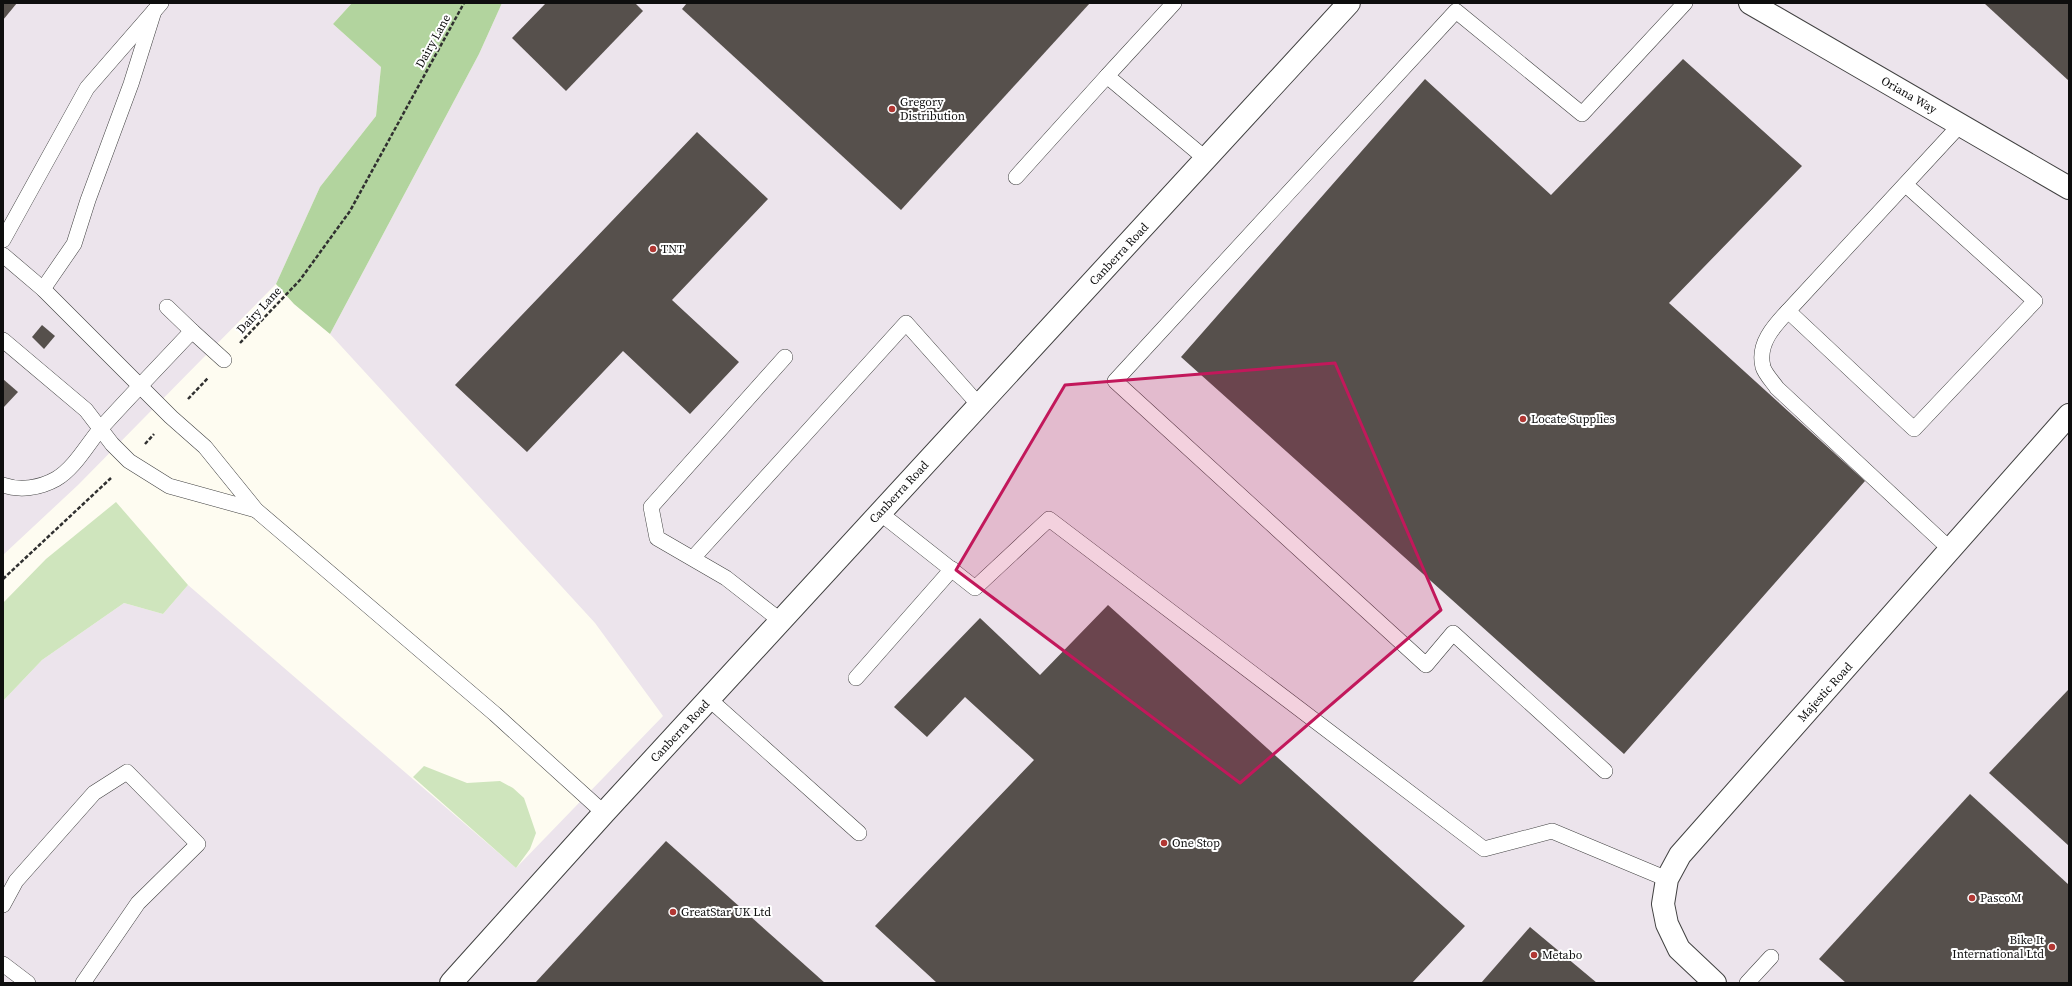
<svg xmlns="http://www.w3.org/2000/svg" width="2072" height="986" font-family="'Source Serif 4',serif">
	<style>
		.industrial { fill: #ece4ec }
		.green { fill: #cfe5bd }
		.forest { fill: #b2d49e }
		.building { fill: #56504c }
		.lines { fill: none; stroke-linecap: round; stroke-linejoin: round }
		.lane-casing { stroke: #414141; stroke-width: 16 }
		.street-casing { stroke: #414141; stroke-width: 24 }
		.path { stroke: #303030; stroke-width: 2.5; stroke-dasharray: 4 2; stroke-linecap: butt }
		.lane { stroke: #fff; stroke-width: 15 }
		.street { stroke: #fff; stroke-width: 22 }
		.marked { fill: #c2185b; fill-opacity: 0.2; stroke: #c2185b; stroke-width: 3; stroke-linejoin: round }
		.poi-dot { fill: #b13733; stroke: #fff; stroke-width: 1.5 }
		.labels { text-anchor: middle; stroke-width: 4; stroke-linejoin: round; paint-order: stroke }
		.street-label { font-size: 12px; fill: #0e0e0e; stroke: #fff }
		.poi-label { font-size: 12px; fill: #0e0e0e; stroke: #fff; text-anchor: start }
	</style>
	<rect width="100%" height="100%" fill="#fefcf1"/>
	<g class="industrial">
		<path d="M3,3H352L333,24L381,67L376,116L320,187L276,284L78,485L3,555Z"/>
		<path d="M502,3H2069V983H3V701L42,660L124,603L163,614L188,585L516,868L663,716L595,623L330,334L479,54Z"/>
	</g>
	<g class="green">
		<path d="M116,502L188,585L163,614L124,603L42,660L3,701V603L46,559Z"/>
		<path d="M424,766L467,783L500,781L513,788L524,798L536,833L530,849L516,868L413,777Z"/>
	</g>
	<path class="forest" d="M352,3H502L479,54L330,334L294,304L276,284L320,187L376,116L381,67L333,24Z"/>
	<g class="building">
		<path d="M3,3H17L3,20Z"/>
		<path d="M546,3H635L643,11L566,91L512,38Z"/>
		<path d="M687,3H1090L901,210L682,9Z"/>
		<path d="M1984,3H2069V81Z"/>
		<path d="M1683,59L1802,166L1669,303L1865,481L1624,754L1181,357L1425,79L1551,195Z"/>
		<path d="M697,132L768,199L672,300L739,362L690,414L623,351L527,452L455,385Z"/>
		<path d="M42,325L55,336L44,349L32,337Z"/>
		<path d="M3,379L18,392L3,408Z"/>
		<path d="M1108,605L1465,926L1412,983H937L875,926L1034,760L965,697L927,737L894,707L980,618L1040,675Z"/>
		<path d="M2069,689V846L1989,773Z"/>
		<path d="M1970,794L2069,885V983H1846L1819,959Z"/>
		<path d="M666,841L825,983H535Z"/>
		<path d="M1530,927L1597,983H1481Z"/>
	</g>
	<g class="lines">
		<defs>
			<g id="lane">
				<path d="M1174,3L1107,76L1206,159"/>
				<path d="M1016,177L1107,76"/>
				<path d="M1906,185L2035,301L1914,429L1788,311L1960,125"/>
				<path d="M3,240L87,88L161,3"/>
				<path d="M3,255L43,289L171,417L205,447L256,510L495,714L604,813"/>
				<path d="M43,289L74,244L88,200L131,84L154,11"/>
				<path d="M167,307L192,331"/>
				<path d="M1788,311C1774,326 1757,344 1763,367C1765,374 1773,382 1777,388L1951,550"/>
				<path d="M3,340L86,410L112,444L129,461L169,486L256,510"/>
				<path d="M3,485C20,491 40,488 56,479C75,468 88,443 102,427C132,394 162,363 192,331L224,360"/>
				<path d="M880,513L975,588L1049,519L1484,849L1552,831L1667,879"/>
				<path d="M693,558L906,323L979,405"/>
				<path d="M781,621L726,578L657,538L651,507L785,357"/>
				<path d="M856,678L952,569"/>
				<path d="M709,699L859,833"/>
				<path d="M1605,771L1453,633L1426,665L1115,381L1456,11L1582,114L1685,3"/>
				<path d="M3,905L16,881L94,793L127,772L198,844L138,903L83,983"/>
				<path d="M3,964L28,983"/>
				<path d="M1747,983L1771,957"/>
			</g>
			<g id="street">
				<path d="M1750,3L2069,188"/>
				<path d="M451,983L604,813L1349,3"/>
				<path d="M1715,983L1679,949L1667,924L1663,904L1667,879L1680,855L2069,415"/>
			</g>
		</defs>
		<use href="#lane" class="lane-casing"/>
		<use href="#street" class="street-casing"/>
		<g class="path">
			<path d="M240,343L300,280L350,211L464,3"/>
			<path d="M188,399L208,378"/>
			<path d="M145,444L154,434"/>
			<path d="M3,579L111,478"/>
		</g>
		<use href="#lane" class="lane"/>
		<use href="#street" class="street"/>
	</g>
	<path class="marked" d="M1335,363L1441,610L1240,783L956,570L1065,385Z"/>
	<g class="poi-dot">
		<circle cx="892" cy="109" r="4"/>
		<circle cx="653" cy="249" r="4"/>
		<circle cx="1523" cy="419" r="4"/>
		<circle cx="1164" cy="843" r="4"/>
		<circle cx="1972" cy="898" r="4"/>
		<circle cx="673" cy="912" r="4"/>
		<circle cx="2052" cy="947" r="4"/>
		<circle cx="1534" cy="955" r="4"/>
	</g>
	<g class="labels">
		<g class="street-label">
			<text transform="translate(433 41) rotate(-61)" y="4">Dairy Lane</text>
			<text transform="translate(1909 95) rotate(30)" y="4">Oriana Way</text>
			<text transform="translate(1119 254) rotate(-47)" y="4">Canberra Road</text>
			<text transform="translate(259 310) rotate(-47)" y="4">Dairy Lane</text>
			<text transform="translate(899 492) rotate(-47)" y="4">Canberra Road</text>
			<text transform="translate(1825 692) rotate(-48)" y="4">Majestic Road</text>
			<text transform="translate(680 731) rotate(-47)" y="4">Canberra Road</text>
		</g>
		<g class="poi-label">
			<text x="900" y="106">Gregory<tspan x="900" dy="14">Distribution</tspan></text>
			<text x="661" y="253">TNT</text>
			<text x="1531" y="423">Locate Supplies</text>
			<text x="1172" y="847">One Stop</text>
			<text x="1980" y="902">PascoM</text>
			<text x="681" y="916">GreatStar UK Ltd</text>
			<text x="2044" y="944" text-anchor="end">Bike It<tspan x="2044" dy="14">International Ltd</tspan></text>
			<text x="1542" y="959">Metabo</text>
		</g>
	</g>
	<rect width="2072" height="986" fill="none" stroke="#0e0e0e" stroke-width="8"/>
</svg>
